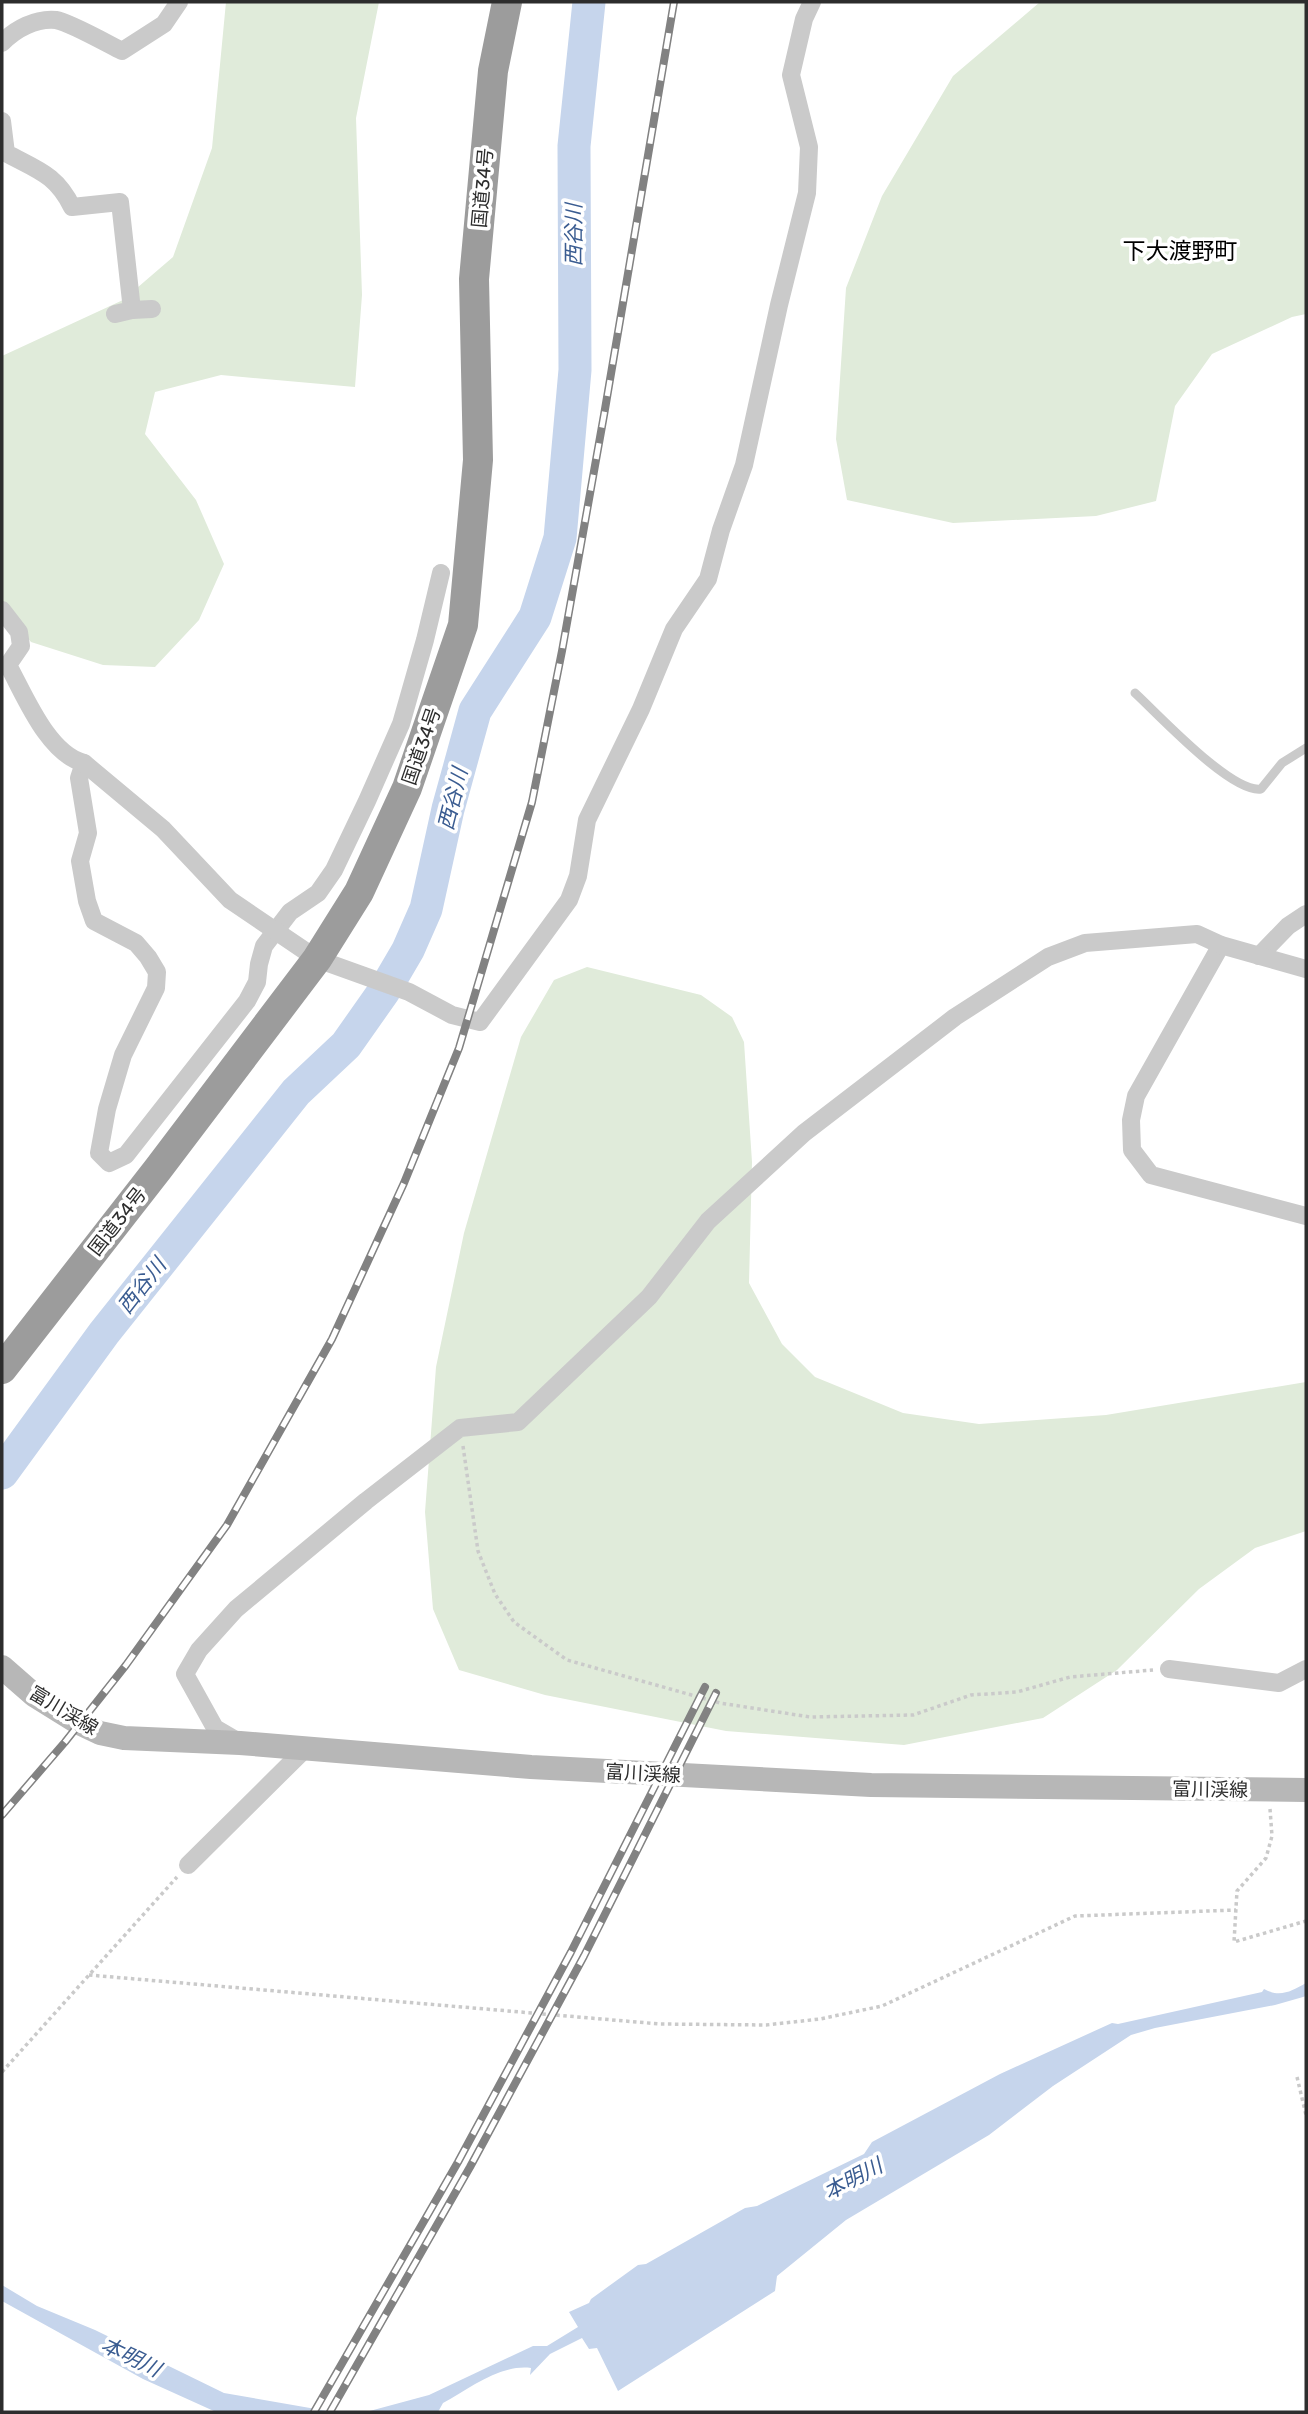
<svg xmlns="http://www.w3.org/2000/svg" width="1308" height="2414" font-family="Rubik,'Noto Sans JP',sans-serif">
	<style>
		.green { fill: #e0ebda }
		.water { fill: #c6d5ec }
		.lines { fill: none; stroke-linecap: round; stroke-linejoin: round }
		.river { stroke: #c6d5ec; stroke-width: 33 }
		.path { stroke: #cacaca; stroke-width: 3.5; stroke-dasharray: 3.5 3.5; stroke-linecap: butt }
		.service { stroke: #cacaca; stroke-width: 9 }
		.minor { stroke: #cacaca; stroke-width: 18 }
		.secondary { stroke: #b7b7b7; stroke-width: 24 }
		.trunk { stroke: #9c9c9c; stroke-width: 30 }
		.rail-casing { stroke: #828282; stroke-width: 8 }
		.rail { stroke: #fff; stroke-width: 5; stroke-dasharray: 16; stroke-linecap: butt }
		.labels { text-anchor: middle; stroke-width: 7; stroke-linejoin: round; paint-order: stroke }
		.street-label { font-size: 19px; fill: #2d2d2d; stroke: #fff }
		.water-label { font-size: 21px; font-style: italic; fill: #3a5c91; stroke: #fff }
		.quarter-label { font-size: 23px; fill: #000; stroke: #fff }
	</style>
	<rect width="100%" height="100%" fill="#fff"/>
	<g class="green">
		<path d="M226,2H379L356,118L362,295L355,387L221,375L155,392L145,434L196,500L224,564L199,620L155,667L103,665L31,642L2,606V356L123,300L173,257L212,148Z"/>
		<path d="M1040,2H1306V314L1292,317L1212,354L1175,406L1156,501L1096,516L953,523L847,500L836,439L846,288L882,196L953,76Z"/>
		<path d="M587,967L701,995L732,1017L744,1042L752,1162L749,1283L782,1344L815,1377L903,1413L979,1424L1106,1415L1306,1382V1531L1255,1548L1199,1589L1117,1670L1043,1718L904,1745L726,1731L545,1695L459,1670L433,1609L425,1512L436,1367L464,1233L521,1037L554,980Z"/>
	</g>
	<g class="water">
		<path d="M1306,1983V1996L1303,1997L1275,2005L1155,2028L1131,2035L1053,2086L989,2135L846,2220L777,2276L775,2291L618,2391L597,2348L589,2349L582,2338L550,2354L530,2375L531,2368C500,2364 469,2389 443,2403L438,2412H366L429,2395L533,2346H547L578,2327L569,2312L589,2303L591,2299L638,2265L646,2264L745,2208L757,2206L864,2154L872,2142L1000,2074L1112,2023L1118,2024L1262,1992L1264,1989C1280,1998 1292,1991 1306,1983Z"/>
		<path d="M2,2285L37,2306L95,2330L224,2393L333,2412H216L143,2379L2,2301Z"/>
	</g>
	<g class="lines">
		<path class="river" d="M2,1473L104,1333L296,1092L346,1045L384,991L408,950L426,909L448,809L475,711L535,617L560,538L575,370L574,146L589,2"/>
		<g class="path">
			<path d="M463,1446L478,1551L495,1594L514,1622L567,1660L720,1703L810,1717L913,1715L971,1695L1017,1692L1070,1677L1153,1670"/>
			<path d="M1270,1809L1272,1836L1266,1858L1237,1891L1234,1942L1306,1921"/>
			<path d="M89,1975L660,2024L766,2025L820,2019L882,2006L1075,1916L1236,1910"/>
			<path d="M2,2072L177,1877"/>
			<path d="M1297,2077L1306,2115"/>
		</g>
		<path class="service" d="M1135,693C1159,715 1231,793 1261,789L1282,763L1306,748"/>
		<g class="minor">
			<path d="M2,43C15,29 36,18 56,20C69,22 108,44 122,51L164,24L179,2"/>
			<path d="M2,121L6,153C37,170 56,174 72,207L120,202L132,310L115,314"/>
			<path d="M132,310L152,309"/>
			<path d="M2,610L19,632L21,646L8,665C25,696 48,754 84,763L79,778L88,833L80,861L87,901L94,921L136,943L148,957L157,972L156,988L123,1055L107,1109L99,1153L109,1163L126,1155L247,1001L257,982L259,964L264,946L290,912L318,893L334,870L367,801L401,724L425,640L441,573"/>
			<path d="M84,763L163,829L230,900L317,959L409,992L452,1015L480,1022L569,900L578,876L587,820L641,709L674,629L708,579L721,530L744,465L779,305L807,193L809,147L791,75L804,19L812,2"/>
			<path d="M1221,945L1136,1096L1131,1120L1132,1150L1151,1175L1306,1216"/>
			<path d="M1259,956L1288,926L1306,914"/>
			<path d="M1169,1669L1279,1683L1306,1669"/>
			<path d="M239,1742L215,1728L185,1674L199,1650L236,1609L366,1501L460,1428L518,1422L649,1297L708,1221L804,1133L955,1017L1048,957L1085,943L1197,934L1221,945L1306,969"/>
			<path d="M188,1865L306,1748"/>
		</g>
		<path class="secondary" d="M2,1667L34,1695L79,1723L100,1733L124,1738L240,1743L531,1767L871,1785L1306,1790"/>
		<path class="trunk" d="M2,1369L158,1169L317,959L359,892L407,788L463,625L478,460L474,279L493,71L507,2"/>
		<defs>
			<g id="rail">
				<path d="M2,1815L65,1742L126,1665L227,1525L332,1339L404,1183L459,1048L532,802L562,651L604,415L674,2"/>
				<path d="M314,2412L458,2162L571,1952L705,1687"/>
				<path d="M330,2412L470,2167L584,1956L716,1693"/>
			</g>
		</defs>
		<use href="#rail" class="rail-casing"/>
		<use href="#rail" class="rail"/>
	</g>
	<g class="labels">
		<g class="street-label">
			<text transform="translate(482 188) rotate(-85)" y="7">国道34号</text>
			<text transform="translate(421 746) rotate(-71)" y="7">国道34号</text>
			<text transform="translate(117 1221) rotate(-52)" y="7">国道34号</text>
			<text transform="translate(64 1710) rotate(31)" y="7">富川渓線</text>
			<text transform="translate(643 1773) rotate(3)" y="7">富川渓線</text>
			<text transform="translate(1210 1789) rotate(1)" y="7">富川渓線</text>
		</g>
		<g class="water-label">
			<text transform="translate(574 235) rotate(-90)" y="7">西谷川</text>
			<text transform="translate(453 799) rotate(-76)" y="7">西谷川</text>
			<text transform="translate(142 1286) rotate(-52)" y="7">西谷川</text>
			<text transform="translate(853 2179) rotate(-28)" y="7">本明川</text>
			<text transform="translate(131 2357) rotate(26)" y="7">本明川</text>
		</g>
		<g class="quarter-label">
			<text x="1180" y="259">下大渡野町</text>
		</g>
	</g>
	<rect width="1308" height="2414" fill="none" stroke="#2d2d2d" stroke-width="7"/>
</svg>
